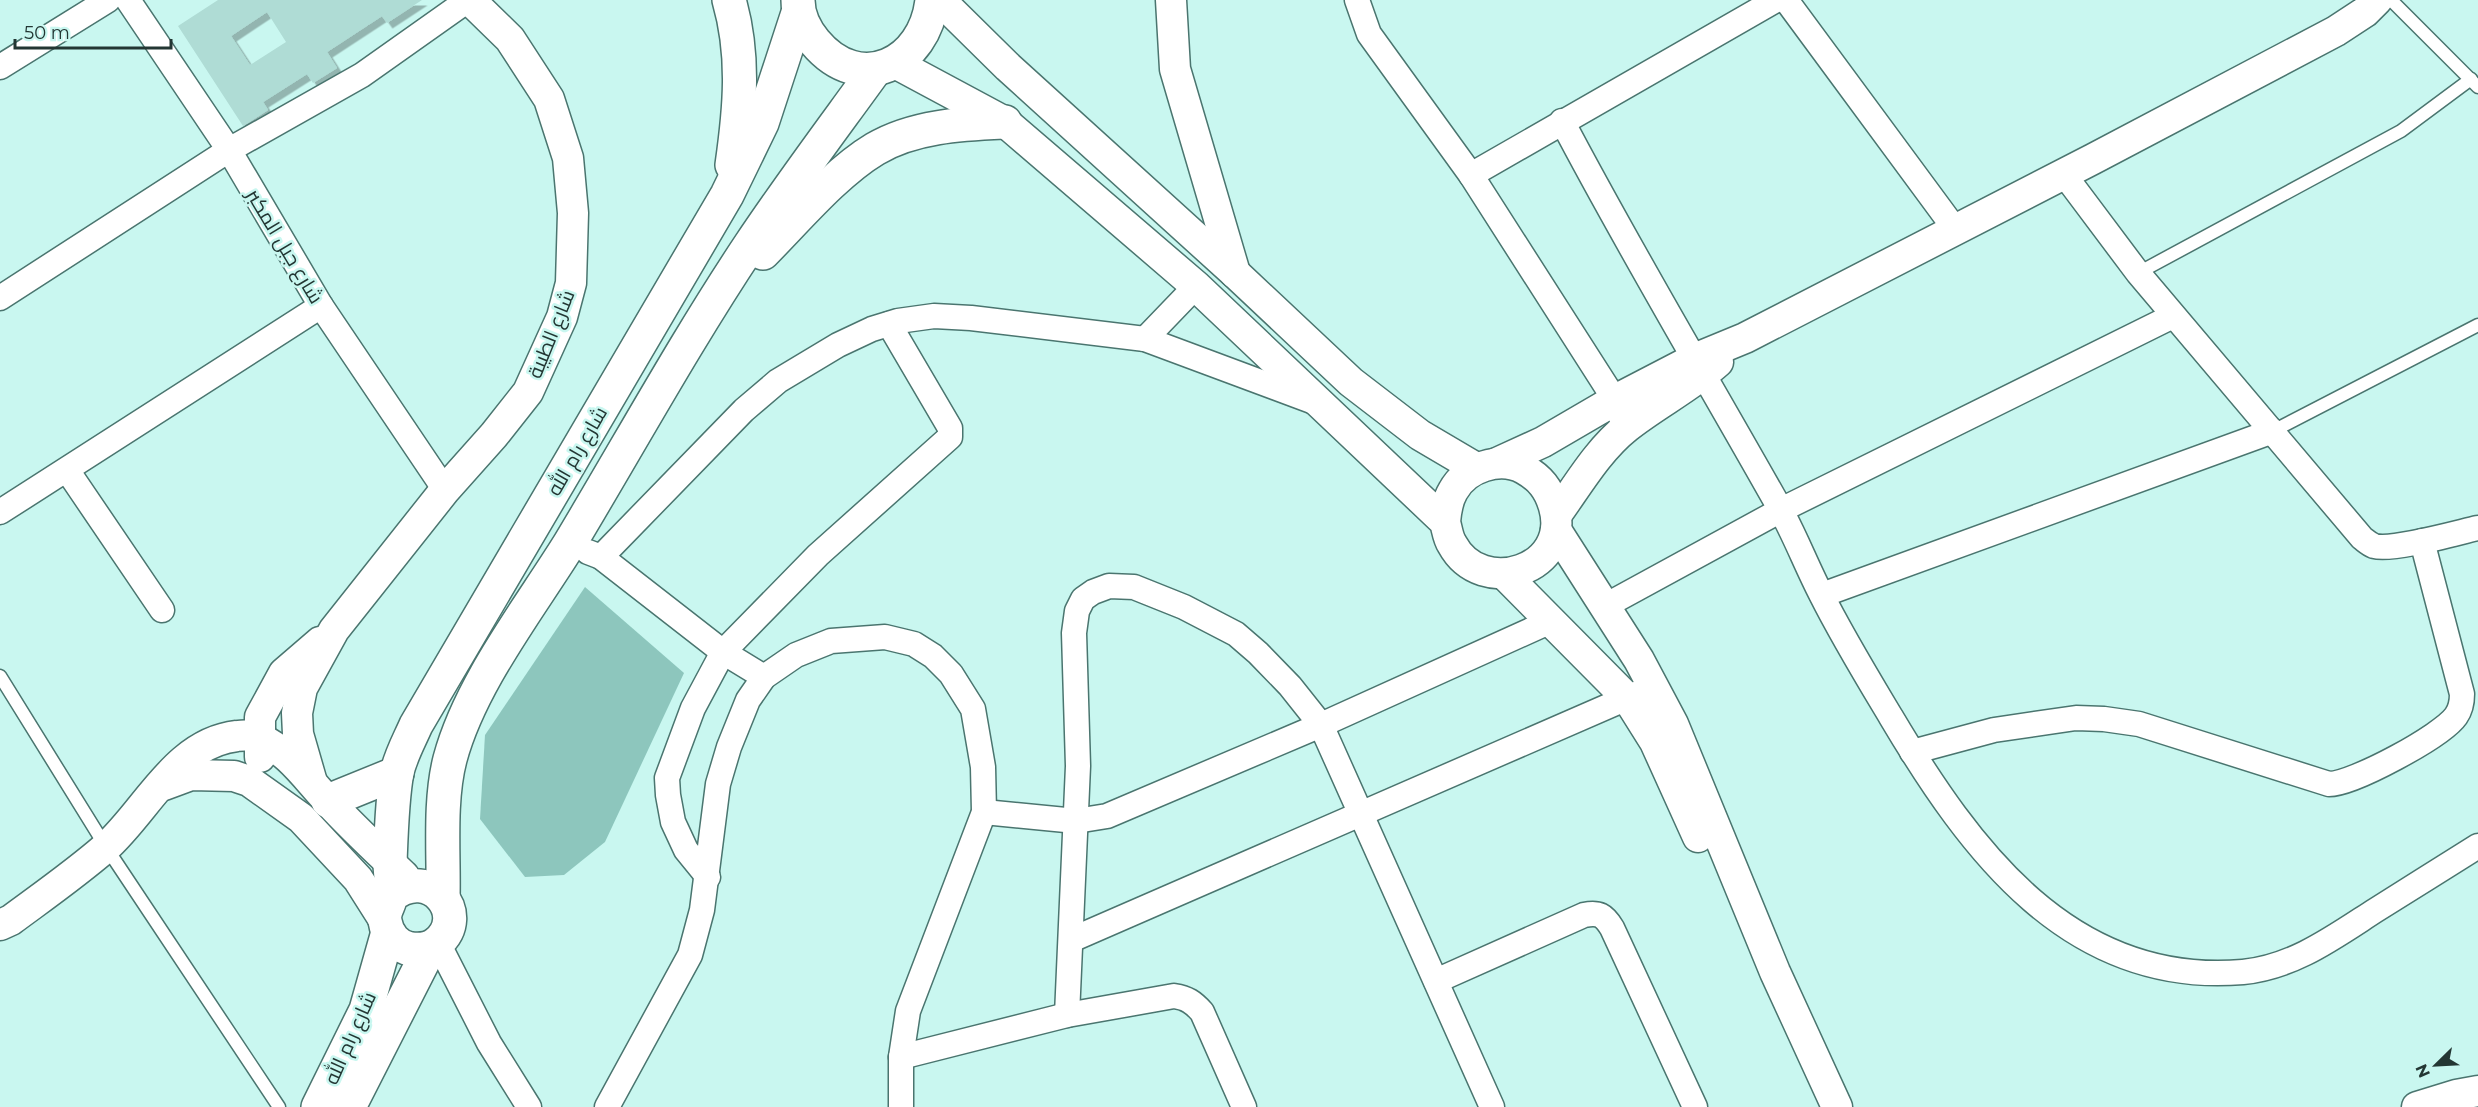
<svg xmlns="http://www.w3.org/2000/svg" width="2478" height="1107" font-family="Montserrat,Cairo,sans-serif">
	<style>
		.green { fill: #8dc6bd }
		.building { fill: #afdcd5; fill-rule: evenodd; filter: url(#shadow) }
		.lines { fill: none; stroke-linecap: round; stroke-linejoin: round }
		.service-casing { stroke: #4a756f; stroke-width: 15 }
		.minor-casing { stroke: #4a756f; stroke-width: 27 }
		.tertiary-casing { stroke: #4a756f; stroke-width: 33 }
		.secondary-casing { stroke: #4a756f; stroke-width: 36 }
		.service { stroke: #fff; stroke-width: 12 }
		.minor { stroke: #fff; stroke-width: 24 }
		.tertiary { stroke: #fff; stroke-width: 30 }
		.secondary { stroke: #fff; stroke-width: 33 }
		.labels { text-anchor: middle; stroke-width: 5; stroke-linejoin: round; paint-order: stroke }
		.street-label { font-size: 20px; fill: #233633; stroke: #c9f7f0 }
	</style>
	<defs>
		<filter id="shadow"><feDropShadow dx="5.5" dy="5.5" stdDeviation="0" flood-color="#0004"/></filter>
	</defs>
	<rect width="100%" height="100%" fill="#c9f7f0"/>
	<path class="green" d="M585,587L684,673L605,842L564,875L525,877L480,819L485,735Z"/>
	<path class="building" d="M218,0H422L387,23L382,16L327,52L337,68L313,83L307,74L263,102L268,110L243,126L178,26ZM267,12L286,42L250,65L231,36Z"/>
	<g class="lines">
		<defs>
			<g id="service">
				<path d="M2391,0L2478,87"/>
				<path d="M2138,273L2401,131L2471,79"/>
				<path d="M2273,431L2478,325"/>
				<path d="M0,676L106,847L279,1107"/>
			</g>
			<g id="minor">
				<path d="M128,0L229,150L321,306L445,490"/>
				<path d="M1357,0L1369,34L1471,175L1615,400L1621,417"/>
				<path d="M1786,0L1955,229"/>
				<path d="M0,67L108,0"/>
				<path d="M1562,121C1630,251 1706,377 1778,505C1794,533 1806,565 1821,594C1842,636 1867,677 1891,717C1970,850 2070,987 2243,972C2294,967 2334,937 2376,910C2410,889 2444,867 2478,846"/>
				<path d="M2063,173L2138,273L2362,538C2366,541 2369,544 2374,546C2393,551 2456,533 2478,528"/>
				<path d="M1471,175L1776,0"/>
				<path d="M0,298L229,150L362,75L468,0"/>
				<path d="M1145,339L1196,286"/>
				<path d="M67,470L162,610"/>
				<path d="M0,512L321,306"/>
				<path d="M588,552L601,557L723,652L764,677"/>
				<path d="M601,557L744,410L778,381L838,345L872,329L898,321L934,316L971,318L1145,339L1317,403"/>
				<path d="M1822,595L2273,431"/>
				<path d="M1605,606L1781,510L2173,316"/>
				<path d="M1912,752L1994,730L2076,718L2104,719L2139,724L2329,784C2353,784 2442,736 2456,716C2461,709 2462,702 2462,694L2422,541"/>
				<path d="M984,812L1076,821L1107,816L1321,725L1551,621"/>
				<path d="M708,877L686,850L673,822L668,795L667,778L693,708L723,652L818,555L950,437V428L889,324"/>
				<path d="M1071,940L1643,691"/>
				<path d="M438,943L489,1043L529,1107"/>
				<path d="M1436,981L1584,915C1599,912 1604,915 1612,928L1695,1107"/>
				<path d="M1067,1015L1078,766L1074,633L1077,611L1083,599L1093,592L1109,586L1134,587L1184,607L1236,634L1258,653L1290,686L1321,725L1492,1107"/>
				<path d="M901,1057L1067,1015L1174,996C1187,998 1193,1002 1202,1012L1244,1107"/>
				<path d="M607,1107L690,955L702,910L718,784L729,747L748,700L764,677L796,655L831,641L885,637L914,644L933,656L951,674L973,709L983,767L984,812L908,1011L901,1057V1107"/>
			</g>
			<g id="tertiary">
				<path d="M940,0L1008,67L1235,273L1351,382L1420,435L1476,468"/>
				<path d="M1171,0L1175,69L1235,273"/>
				<path d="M895,63L1005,122L1196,286L1445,522C1447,529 1448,538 1452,544C1482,600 1572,569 1554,507C1549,489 1540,478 1524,469C1500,456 1466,467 1453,491C1447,501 1446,511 1445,522"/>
				<path d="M1497,463L1543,442L1615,400L1694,359L1745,338L2093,159L2336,31L2365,12L2377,0"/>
				<path d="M1557,514C1578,485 1598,450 1627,427C1656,404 1690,387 1718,362"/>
				<path d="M1556,530L1639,660L1673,724L1775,972L1837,1107"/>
				<path d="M1505,575L1628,699L1655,742L1698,837"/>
				<path d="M260,757V717L284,673L320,642"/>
				<path d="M311,779L298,734L297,713L302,688L334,630L445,490L494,435L528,392L562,317L571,283L573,213L568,158L549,99L510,39L470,0"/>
				<path d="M164,785L191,775L234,776L249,781L301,818L358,879L384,920"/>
				<path d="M0,925L11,920C42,897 75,874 105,848C147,811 175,743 237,736C244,735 252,735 259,738C291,753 306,778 329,802C353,828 379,852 404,876"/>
				<path d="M2417,1107L2456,1095L2478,1091"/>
			</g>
			<g id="secondary">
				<path d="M729,0C745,55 740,109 732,165"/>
				<path d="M798,0C798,15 805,30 815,42C860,96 925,64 932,0"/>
				<path d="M763,253C796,220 835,173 875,149C914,126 962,124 1005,122"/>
				<path d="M328,801L397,773"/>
				<path d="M391,896C430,864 471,915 437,943C430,949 420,950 411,949C397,947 387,935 385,921C383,911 390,905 391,895C393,885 390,874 390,863C391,837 392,798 397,772C401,755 409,741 416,725L727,195L762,123L798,13"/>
				<path d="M443,897C444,854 439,801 450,759C470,684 529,609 570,543C630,443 686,341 750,245C790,185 833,128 875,70"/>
				<path d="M318,1107L366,1010L388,932"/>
				<path d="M349,1107L430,948"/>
			</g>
		</defs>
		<use href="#service" class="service-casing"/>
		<use href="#minor" class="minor-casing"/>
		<use href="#tertiary" class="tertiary-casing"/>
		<use href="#secondary" class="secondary-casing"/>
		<use href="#service" class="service"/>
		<use href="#minor" class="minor"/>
		<use href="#tertiary" class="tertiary"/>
		<use href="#secondary" class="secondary"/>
	</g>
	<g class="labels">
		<g class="street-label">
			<text transform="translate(285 246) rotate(59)" y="7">شارع جبل المكبر</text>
			<text transform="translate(551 334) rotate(-68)" y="7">شارع الطيبة</text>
			<text transform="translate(577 451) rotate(-60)" y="7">شارع رام الله</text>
			<text transform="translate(350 1038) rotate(-66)" y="7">شارع رام الله</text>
		</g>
	</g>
	<g transform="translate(2436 1065) rotate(246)" stroke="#c9f7f0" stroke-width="4.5" paint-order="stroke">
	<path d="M0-4.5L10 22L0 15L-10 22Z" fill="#233633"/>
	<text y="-9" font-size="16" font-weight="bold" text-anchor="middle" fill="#233633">N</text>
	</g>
	<path d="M15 39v9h156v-9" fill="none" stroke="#233633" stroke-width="3"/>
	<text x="24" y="39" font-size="18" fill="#233633" stroke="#c9f7f0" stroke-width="4.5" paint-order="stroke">50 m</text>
</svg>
